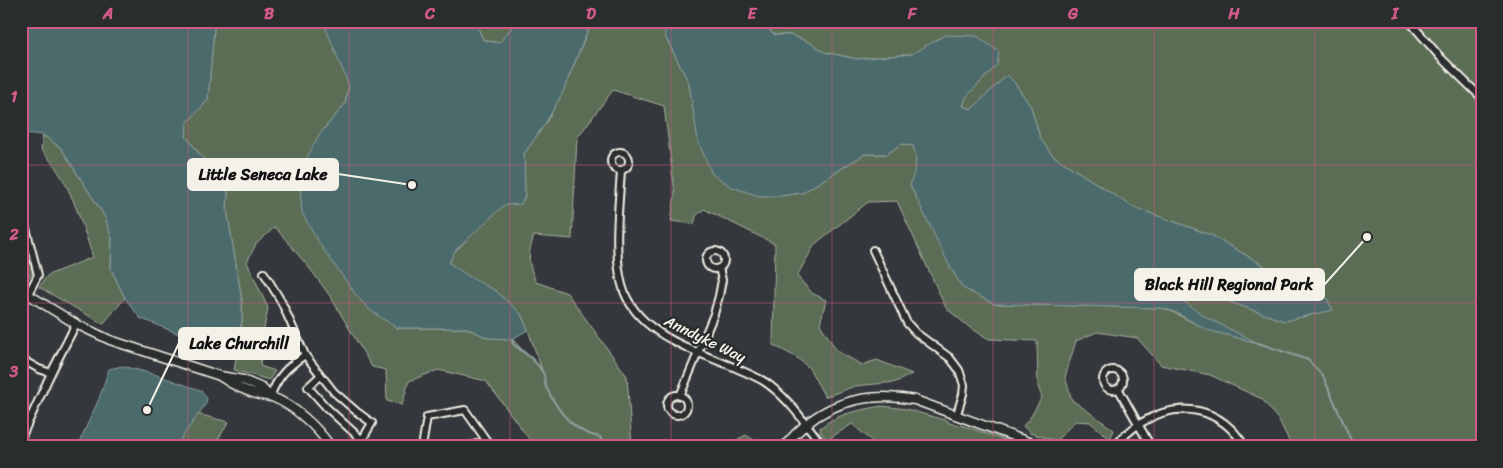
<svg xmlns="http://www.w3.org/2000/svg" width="1503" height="468" font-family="Sriracha,sans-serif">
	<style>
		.green { fill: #5c6d56; stroke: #a8af9f }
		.water { fill: #4b6a6c; stroke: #8fa09e }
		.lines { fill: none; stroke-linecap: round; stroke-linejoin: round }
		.stream { stroke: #8fa09e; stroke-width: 2 }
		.minor-casing { stroke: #f4f1e8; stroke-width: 10 }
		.tertiary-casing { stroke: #f4f1e8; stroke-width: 11 }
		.minor { stroke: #2a2d2e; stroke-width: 6 }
		.tertiary { stroke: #2a2d2e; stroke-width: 8 }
		.grid { fill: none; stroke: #d15985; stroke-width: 1; stroke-opacity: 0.55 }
		.labels { text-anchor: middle; stroke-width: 5; stroke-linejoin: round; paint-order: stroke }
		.street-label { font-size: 15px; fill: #f4f1e8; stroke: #2a2d2e }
		.leader { fill: none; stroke: #f4f1e8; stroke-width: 2 }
		.callout-dot { fill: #f4f1e8; stroke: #2a2d2e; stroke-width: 2 }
		.callout { fill: #f4f1e8; stroke: #f4f1e8; stroke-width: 2 }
		.callout-label { font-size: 16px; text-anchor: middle; font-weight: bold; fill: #111 }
		.neatline { fill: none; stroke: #d15985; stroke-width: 2 }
		.grid-label { font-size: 16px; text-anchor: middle; font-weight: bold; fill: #d15985 }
	</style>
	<rect width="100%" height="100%" fill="#34383c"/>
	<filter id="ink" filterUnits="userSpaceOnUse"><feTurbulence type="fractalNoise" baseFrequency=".02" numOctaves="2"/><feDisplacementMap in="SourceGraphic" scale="10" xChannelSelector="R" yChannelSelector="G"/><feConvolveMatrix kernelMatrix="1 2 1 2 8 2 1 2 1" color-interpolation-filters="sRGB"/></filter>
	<g filter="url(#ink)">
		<g class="green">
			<path d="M217,21H325L349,86L345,104L319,135L397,328H467L488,338L512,339L542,370L528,330L521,314L449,263L454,252L504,204L525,196L524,154L545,124L562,94L590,25L593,21H664L666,23L665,36L689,83L694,115L759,196H780L802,193L865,154H887L901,144L913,146L955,275L967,290L995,304L1162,308C1175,312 1185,319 1198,325C1216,333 1236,337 1255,342L1207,318L1168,290L1174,278L1192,286L1212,291L1233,303L1284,321L1332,310L1326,297L1289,280L1211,235L1133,207L1052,155L1040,138L1031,107L1014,82L1007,75L972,109L963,106L966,97L997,65L926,46L912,54L857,59L824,52L813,44L791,35H775L770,31L769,21H1482V447H1292L1280,422L1262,399L1210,375L1161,365L1137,338L1097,332L1076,341L1065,377L1072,400L1114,430L1110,439L1090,422L1075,421L1056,441L1030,433L1023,426L1030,418L1042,397L1038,387L1037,341L989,339L969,327L946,308L897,201L868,202L815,244L797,276L812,293L826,300L820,324L837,351L862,365L877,360L912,374L896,382L855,386L825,397L809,368L796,357L773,345L775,244L704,209L696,216L694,224L671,221L675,194L664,106L613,90L577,138L572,239L534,236C527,256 528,263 536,282L567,293L627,376L632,447H535L486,381L438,370L409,381L402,405L387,401L386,370L372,367L330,296L311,270L275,227L256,244L247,262L268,308L262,340L260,366L275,371L269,380L234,370L242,322V301L227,210L228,192L212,169L186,137L187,123L208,100L214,28Z"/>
			<path d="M475,21H517L499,43L483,40Z"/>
			<path d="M43,135L61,148L105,217L112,239L111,269L125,298L103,324L39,287L48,275L93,257C80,219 70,179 41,150Z"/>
			<path d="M21,230L33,272L27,280L21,276Z"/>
			<path d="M882,406L906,409L948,421L949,423L964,426L1024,447H879L852,424L827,440L821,433L820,428C837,413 861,410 882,406Z"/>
			<path d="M197,414L229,422L213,447H175Z"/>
			<path d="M746,435L765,447H723Z"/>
		</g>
		<g class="water">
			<path d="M21,21H217L214,28L208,100L187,123L186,137L212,170L228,192L227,210L242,301V322L239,331L234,339L223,347L184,336L140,318L125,298L111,269L112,239L105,217L61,148L43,135L21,133Z"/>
			<path d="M323,21H475L483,40L499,43L517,21H593L590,25L562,94L545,124L524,154L525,196L521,204L504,205L454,252L449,263L470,277L496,291L521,314L528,330L512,339L488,338L467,328H397L371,311L356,295L321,246L302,213L299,173L319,135L345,104L349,86Z"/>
			<path d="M664,21H769L770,31L775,35H791L813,44L824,52L857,59L912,54L945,35L977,36L999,52L997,65L966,97L963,106L972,109L1007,75L1014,82L1031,107L1040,138L1052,155L1133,207L1211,235L1289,280L1326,297L1333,310L1284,321L1233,303L1212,291L1192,286L1174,278L1168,290L1207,318L1258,343L1207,330L1175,312L1162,308L994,304L963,288L950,267L910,185C915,171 918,160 913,146L901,144L887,154H865L802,193L780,196H759L732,187L712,174L698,141L689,83L665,36Z"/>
			<path d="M122,366L157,375L202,391L207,399L205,405L175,447H77L99,399L109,369Z"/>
		</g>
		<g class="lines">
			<g class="stream">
				<path d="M512,339L513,344C524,353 537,360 543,373C546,377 543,382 546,387C557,410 573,433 600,437L602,441L601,447"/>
				<path d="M1258,343L1308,360L1323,376L1354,447"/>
			</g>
			<defs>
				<g id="minor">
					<path d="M1409,21L1441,58L1482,98"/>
					<circle cx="620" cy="161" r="9"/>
					<path d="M621,170C619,205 613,251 622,285C635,334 696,351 738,369C747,373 757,377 765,382C789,398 806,425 824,447"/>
					<path d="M21,209L38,275L28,294"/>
					<path d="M873,250L907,323L916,333L950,358L959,370L964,385L963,394L957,414"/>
					<circle cx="715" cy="260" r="9"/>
					<path d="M264,273L281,301L305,355L334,392L357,412L372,423L362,440L326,407L308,387L320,376"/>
					<path d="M21,359L39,369L51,373"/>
					<circle cx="1113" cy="380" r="10"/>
					<path d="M1118,388L1151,447"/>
					<circle cx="677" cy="405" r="10"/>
					<path d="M680,396L714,314L719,296L722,280L719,268"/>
					<path d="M270,397C278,376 287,367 305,355"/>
					<path d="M21,438L51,373L76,324"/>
					<path d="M422,447L427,417L465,410L491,447"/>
					<path d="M466,447L487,441"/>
					<path d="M1115,447C1122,437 1130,430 1141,423C1179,399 1221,407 1245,447"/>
				</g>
				<g id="tertiary">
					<path d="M21,290L76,324L110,340L220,376L243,380L262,388L270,397"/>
					<path d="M221,377C233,385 247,392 260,395C264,396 268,396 272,397C295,406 317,427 331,447"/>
					<path d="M784,447C817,405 862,390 915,400L1042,447"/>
				</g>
			</defs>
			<use href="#minor" class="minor-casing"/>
			<use href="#tertiary" class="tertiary-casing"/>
			<use href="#minor" class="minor"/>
			<use href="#tertiary" class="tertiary"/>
		</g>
	</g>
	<path class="grid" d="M188,21V447M349,21V447M510,21V447M671,21V447M832,21V447M993,21V447M1154,21V447M1315,21V447M21,165H1482M21,303H1482"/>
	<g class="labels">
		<g class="street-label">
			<text transform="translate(705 339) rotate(26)" y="5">Anndyke Way</text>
		</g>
	</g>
	<path class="leader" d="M412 185L338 174M1367 237L1324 285M147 410L179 343"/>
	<g class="callout-dot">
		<circle cx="412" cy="185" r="5"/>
		<circle cx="1367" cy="237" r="5"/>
		<circle cx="147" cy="410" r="5"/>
	</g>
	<g class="callout">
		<rect x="188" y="159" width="150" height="31" rx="5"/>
		<rect x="1135" y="269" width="189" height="31" rx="5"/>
		<rect x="179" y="328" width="120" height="31" rx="5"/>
	</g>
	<g class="callout-label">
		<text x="263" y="180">Little Seneca Lake</text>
		<text x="1229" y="290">Black Hill Regional Park</text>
		<text x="239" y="349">Lake Churchill</text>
	</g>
	<rect width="1503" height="468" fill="none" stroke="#2a2d2e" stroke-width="55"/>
	<rect x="28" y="28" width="1448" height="412" class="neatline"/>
	<g class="grid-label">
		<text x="108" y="19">A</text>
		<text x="269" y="19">B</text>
		<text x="430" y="19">C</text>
		<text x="591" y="19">D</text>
		<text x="752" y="19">E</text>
		<text x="912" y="19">F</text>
		<text x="1073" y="19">G</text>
		<text x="1234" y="19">H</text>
		<text x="1395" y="19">I</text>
		<text x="14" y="102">1</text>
		<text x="14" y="240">2</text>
		<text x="14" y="377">3</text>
	</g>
</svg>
